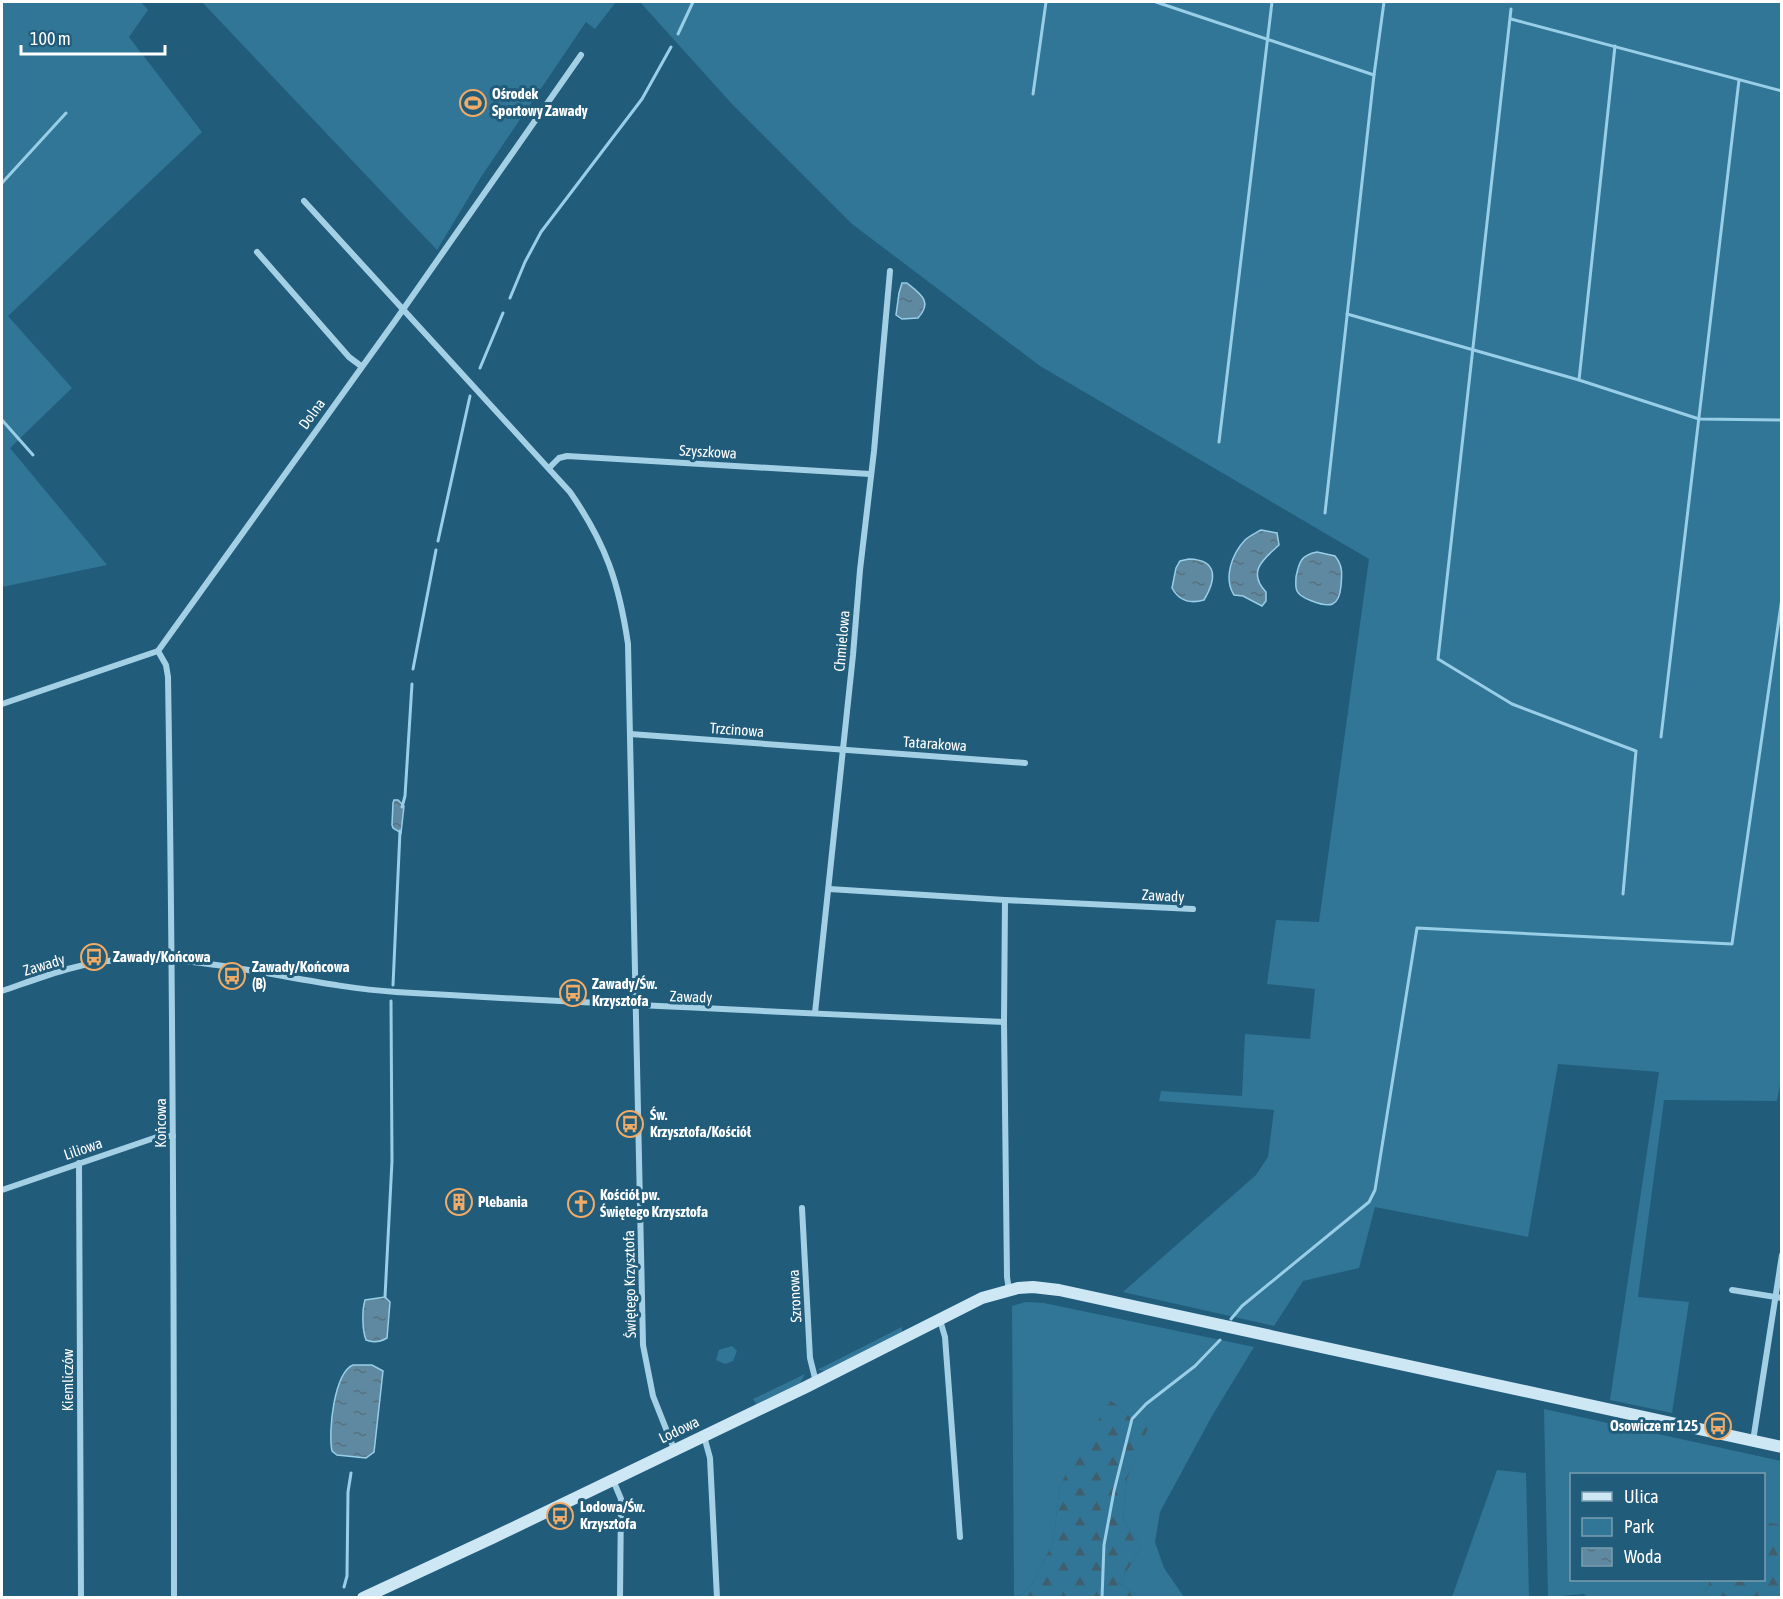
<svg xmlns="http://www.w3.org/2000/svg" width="1783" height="1599" font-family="'Asap Condensed',sans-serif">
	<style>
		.green { fill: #317697 }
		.forest { fill: url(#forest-firs) }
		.water { fill: url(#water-ripples); stroke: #98cee7; stroke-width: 1.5 }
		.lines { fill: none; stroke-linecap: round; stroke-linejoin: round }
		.stream { stroke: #98cee7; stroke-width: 3 }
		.street { stroke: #a4d0e6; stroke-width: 6 }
		.secondary { stroke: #cee7f5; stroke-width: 12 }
		.labels { text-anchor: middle; stroke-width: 6; stroke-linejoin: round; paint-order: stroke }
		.poi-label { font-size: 15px; font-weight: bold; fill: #fff; stroke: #215c7b; text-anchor: start }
		.street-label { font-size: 15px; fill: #fff; stroke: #215c7b }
	</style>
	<defs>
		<pattern id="forest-firs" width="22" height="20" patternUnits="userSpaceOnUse" patternTransform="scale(1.5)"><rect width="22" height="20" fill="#317697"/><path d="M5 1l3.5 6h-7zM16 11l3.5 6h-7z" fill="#405f6e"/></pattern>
		<pattern id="water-ripples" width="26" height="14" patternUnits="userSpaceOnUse" patternTransform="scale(1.5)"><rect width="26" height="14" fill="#5e89a0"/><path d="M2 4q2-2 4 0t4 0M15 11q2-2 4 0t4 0" fill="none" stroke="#57717e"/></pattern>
	</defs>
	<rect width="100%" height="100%" fill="#215c7b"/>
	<g class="green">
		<path d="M2,2H141L148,10L129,37L202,132L8,316L72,388L10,448L107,565L2,587Z"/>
		<path d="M202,2H616L595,29L586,22L481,177L437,250Z"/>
		<path d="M640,2H1781V1080L1777,1101L1664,1100L1638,1297L1689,1302L1672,1413L1610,1400L1659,1072L1558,1064L1528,1237L1375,1207L1359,1268L1303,1281L1274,1326L1123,1292L1256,1175L1268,1157L1274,1110L1159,1101L1161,1091L1242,1096L1245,1034L1310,1039L1315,989L1267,984L1276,920L1319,922L1369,559L1040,366L852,224L732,104Z"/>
		<path d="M1026,1302L1044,1303L1254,1347L1212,1416L1160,1512L1155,1542L1164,1568L1184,1597H1139L1119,1583L1141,1548L1123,1519L1127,1478L1149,1424L1132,1419L1111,1401L1060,1485L1053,1542L1036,1579L1023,1594L1014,1597L1012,1306Z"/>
		<path d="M902,1327V1332L825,1371L817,1370Z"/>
		<path d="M732,1346L737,1351L733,1361L725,1364L716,1360L719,1350Z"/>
		<path d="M805,1374L800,1383L756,1404L753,1399Z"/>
		<path d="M1544,1409L1781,1461V1525L1771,1524L1764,1529V1474H1572V1580H1711L1703,1597L1588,1598L1584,1594L1548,1597Z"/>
		<path d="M1497,1470L1526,1473L1529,1597H1452Z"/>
	</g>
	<g class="forest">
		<path d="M1110,1400L1132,1419L1150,1423L1127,1478L1123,1519L1141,1548L1119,1583L1139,1597H1016L1023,1594L1036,1579L1053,1542L1060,1485Z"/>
		<path d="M1770,1523L1781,1525V1597H1703L1711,1580H1764V1529Z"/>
	</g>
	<g class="water">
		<path d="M902,283H907C921,294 933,302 918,318L902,319L896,315L899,293Z"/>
		<path d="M1261,530L1277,533L1279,545C1265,558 1246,571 1266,592V601L1262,606L1243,596L1234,595C1223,578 1232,554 1245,540C1249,536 1256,533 1261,530Z"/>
		<path d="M1317,552L1335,556C1343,566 1342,573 1341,586C1339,607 1330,608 1312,601C1307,599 1300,597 1297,591C1295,587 1296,581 1296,577C1299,562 1301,555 1317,552Z"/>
		<path d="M1189,559C1219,560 1216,580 1204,600C1190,604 1179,601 1172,588L1176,568L1180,561Z"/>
		<path d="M394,800H398L404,806L401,833L393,828L392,825L393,803Z"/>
		<path d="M385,1297L390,1302L387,1338C380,1342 373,1343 366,1340C362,1329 362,1310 365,1300Z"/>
		<path d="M353,1365H372L383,1371L374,1452L366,1458L337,1455L332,1451C328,1432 334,1373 353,1365Z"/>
	</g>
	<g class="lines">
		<g class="stream">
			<path d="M1156,2L1374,75"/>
			<path d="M1511,9L1438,659L1512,704L1636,751L1623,894"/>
			<path d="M1511,19L1782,91"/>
			<path d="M678,34L693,2"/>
			<path d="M1033,94L1046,2"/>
			<path d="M2,183L66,113"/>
			<path d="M510,298L525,262L541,232L642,99L671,47"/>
			<path d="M1347,314L1579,380L1699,419L1782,420"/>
			<path d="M480,368L503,313"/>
			<path d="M1579,380L1615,46"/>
			<path d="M2,420L33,455"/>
			<path d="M1219,442L1272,2"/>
			<path d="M1325,513L1374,75L1384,2"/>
			<path d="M438,541L470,396"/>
			<path d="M413,669L436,550"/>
			<path d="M1661,737L1739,80"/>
			<path d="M402,807L405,796L412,684"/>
			<path d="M393,985L400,831"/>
			<path d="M385,1297L392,1161L391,1001"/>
			<path d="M1231,1319L1242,1306L1369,1202L1375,1190L1417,928L1732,944L1782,598"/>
			<path d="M344,1587L347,1576L348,1492L351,1473"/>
			<path d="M1102,1598L1104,1545L1114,1491L1132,1419L1146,1404L1195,1366L1220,1340"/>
		</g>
		<g class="street">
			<path d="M304,201L570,492C606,544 619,583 628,644L643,1345L653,1396L674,1449"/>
			<path d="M257,252L349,357L361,366"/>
			<path d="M549,468L559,458L567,456L870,474"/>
			<path d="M158,651L166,665L168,677C173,984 174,1291 174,1598"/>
			<path d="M2,704L158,651L395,321L581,55"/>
			<path d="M630,734L1025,763"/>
			<path d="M829,889L1005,900"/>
			<path d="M2,991C40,978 79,962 119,960C212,954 303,986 396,992C598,1004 801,1013 1004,1022L1005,900L1193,909"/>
			<path d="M815,1013L853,655L860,570L874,451L890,271"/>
			<path d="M1004,1022L1007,1277L1009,1290"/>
			<path d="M79,1163L81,1598"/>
			<path d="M2,1190L160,1136H173"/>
			<path d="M802,1208L810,1358L816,1382"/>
			<path d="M1732,1290L1782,1298"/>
			<path d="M940,1320L945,1337L960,1537"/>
			<path d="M704,1436L710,1458L717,1598"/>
			<path d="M1753,1441L1782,1255"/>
			<path d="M613,1480L621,1499L620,1598"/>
		</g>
		<path class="secondary" d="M363,1598L492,1538L806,1387L982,1298L1018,1288L1033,1287L1059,1290L1782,1447"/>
	</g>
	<defs>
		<symbol id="stadium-ring" viewBox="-11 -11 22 22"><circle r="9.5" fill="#215c7b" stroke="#f2ab66" stroke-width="1.5"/><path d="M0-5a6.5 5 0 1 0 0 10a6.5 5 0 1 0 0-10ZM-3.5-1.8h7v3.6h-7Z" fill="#f2ab66"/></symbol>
		<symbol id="bus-ring" viewBox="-11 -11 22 22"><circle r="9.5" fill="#215c7b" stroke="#f2ab66" stroke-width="1.5"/><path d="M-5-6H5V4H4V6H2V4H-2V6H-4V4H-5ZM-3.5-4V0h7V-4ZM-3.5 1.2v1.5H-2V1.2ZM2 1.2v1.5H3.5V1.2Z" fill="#f2ab66"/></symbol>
		<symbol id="building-ring" viewBox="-11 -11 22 22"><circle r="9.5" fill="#215c7b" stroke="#f2ab66" stroke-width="1.5"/><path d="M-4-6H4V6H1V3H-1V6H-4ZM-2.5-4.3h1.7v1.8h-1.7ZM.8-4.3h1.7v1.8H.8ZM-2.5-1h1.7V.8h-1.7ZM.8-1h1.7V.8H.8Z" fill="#f2ab66"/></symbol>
		<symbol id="church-ring" viewBox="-11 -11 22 22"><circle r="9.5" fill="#215c7b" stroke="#f2ab66" stroke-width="1.5"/><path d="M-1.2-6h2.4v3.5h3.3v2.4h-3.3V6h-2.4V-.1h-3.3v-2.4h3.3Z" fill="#f2ab66"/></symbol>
	</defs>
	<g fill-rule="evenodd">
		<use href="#stadium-ring" x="458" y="88" width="30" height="30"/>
		<use href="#bus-ring" x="79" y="942" width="30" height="30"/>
		<use href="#bus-ring" x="217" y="961" width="30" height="30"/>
		<use href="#bus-ring" x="558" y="978" width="30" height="30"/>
		<use href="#bus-ring" x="615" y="1109" width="30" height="30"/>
		<use href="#building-ring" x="444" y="1187" width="30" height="30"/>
		<use href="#church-ring" x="566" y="1189" width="30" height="30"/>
		<use href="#bus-ring" x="1703" y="1411" width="30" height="30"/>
		<use href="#bus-ring" x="545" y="1501" width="30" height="30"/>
	</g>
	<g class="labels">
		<g class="poi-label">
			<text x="492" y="99">Ośrodek<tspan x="492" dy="17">Sportowy Zawady</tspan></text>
			<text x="113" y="962">Zawady/Końcowa</text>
			<text x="252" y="972">Zawady/Końcowa<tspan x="252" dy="17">(B)</tspan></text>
			<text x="592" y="989">Zawady/Św.<tspan x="592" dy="17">Krzysztofa</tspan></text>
			<text x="650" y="1120">Św.<tspan x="650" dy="17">Krzysztofa/Kościół</tspan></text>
			<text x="600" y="1200">Kościół pw.<tspan x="600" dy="17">Świętego Krzysztofa</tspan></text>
			<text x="478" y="1207">Plebania</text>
			<text x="1698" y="1431" text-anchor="end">Osowicze nr 125</text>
			<text x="580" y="1512">Lodowa/Św.<tspan x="580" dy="17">Krzysztofa</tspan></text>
		</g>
		<g class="street-label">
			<text transform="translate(312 414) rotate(-54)" y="5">Dolna</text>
			<text transform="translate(708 452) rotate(3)" y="5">Szyszkowa</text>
			<text transform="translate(842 641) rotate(-85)" y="5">Chmielowa</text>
			<text transform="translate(737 730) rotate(4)" y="5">Trzcinowa</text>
			<text transform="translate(935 744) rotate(4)" y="5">Tatarakowa</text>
			<text transform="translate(1163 896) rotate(3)" y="5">Zawady</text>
			<text transform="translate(44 965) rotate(-17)" y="5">Zawady</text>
			<text transform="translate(691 997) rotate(2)" y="5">Zawady</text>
			<text transform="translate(161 1123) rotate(-90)" y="5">Końcowa</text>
			<text transform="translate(83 1149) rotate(-19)" y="5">Liliowa</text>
			<text transform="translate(630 1284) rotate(-91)" y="5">Świętego Krzysztofa</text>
			<text transform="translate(795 1296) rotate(-93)" y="5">Szronowa</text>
			<text transform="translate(68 1380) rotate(-90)" y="5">Kiemliczów</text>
			<text transform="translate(679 1430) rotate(-26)" y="5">Lodowa</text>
		</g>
	</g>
	<rect width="1783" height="1599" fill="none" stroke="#ffffff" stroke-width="6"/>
	<rect x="1570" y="1473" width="195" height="108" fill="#215c7b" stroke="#7a9db0" stroke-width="1.5"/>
	<rect x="1582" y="1492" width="30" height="9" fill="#cee7f5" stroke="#7a9db0" stroke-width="1.5"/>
	<text x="1624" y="1503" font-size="18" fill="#ffffff">Ulica</text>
	<rect x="1582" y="1518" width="30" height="18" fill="#317697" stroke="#7a9db0" stroke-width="1.5"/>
	<text x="1624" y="1533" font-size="18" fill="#ffffff">Park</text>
	<rect x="1582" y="1548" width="30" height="18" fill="url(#water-ripples)" stroke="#7a9db0" stroke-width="1.5"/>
	<text x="1624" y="1563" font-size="18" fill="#ffffff">Woda</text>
	<path d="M21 45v9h144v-9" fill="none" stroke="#ffffff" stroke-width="3"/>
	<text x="30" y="45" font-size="18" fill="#ffffff" stroke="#215c7b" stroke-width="4.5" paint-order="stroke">100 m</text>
</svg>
